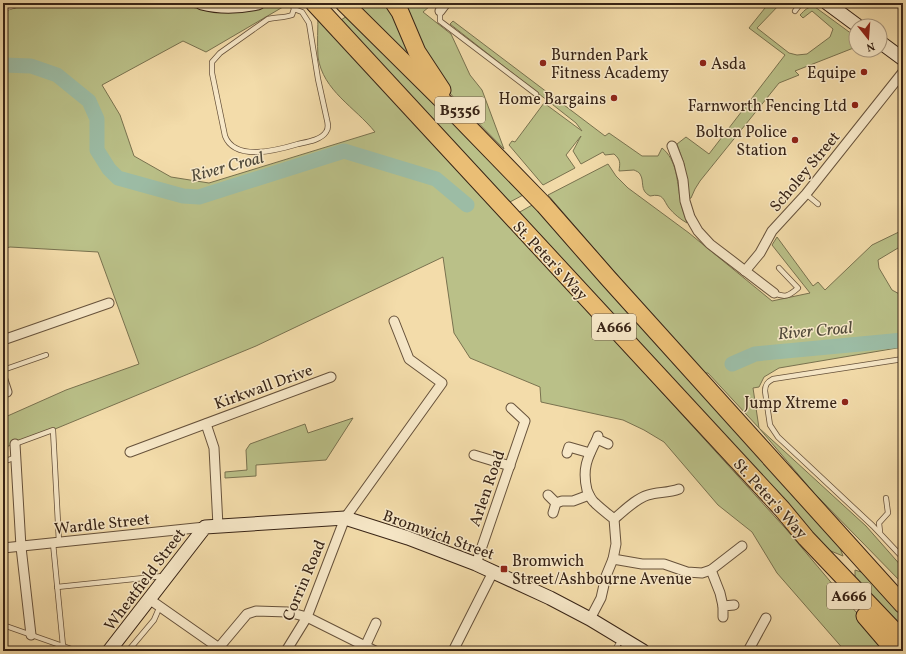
<svg xmlns="http://www.w3.org/2000/svg" width="906" height="654" font-family="Vollkorn,serif">
	<style>
		.green { fill: #bac088; stroke: #79724f }
		.lines { fill: none; stroke-linecap: round; stroke-linejoin: round }
		.river { stroke: #9cbca5; stroke-width: 15 }
		.lane-casing { stroke: #67523b; stroke-width: 6 }
		.street-casing { stroke: #67523b; stroke-width: 11 }
		.secondary-casing { stroke: #382416; stroke-width: 15 }
		.highway-casing { stroke: #382416; stroke-width: 19 }
		.lane { stroke: #f7e8c8; stroke-width: 4.5 }
		.street { stroke: #f7e8c8; stroke-width: 9 }
		.secondary { stroke: #f7e8c8; stroke-width: 13 }
		.highway { stroke: #eabe75; stroke-width: 17 }
		.poi-dot { fill: #8f2418; stroke: #f7e8c8; stroke-width: 1.5 }
		.labels { text-anchor: middle; stroke-width: 3; stroke-linejoin: round; paint-order: stroke }
		.shield { fill: #f7e8c8; stroke: #715f4b; stroke-width: 1 }
		.shield-label { font-size: 15px; font-weight: bold; fill: #382416 }
		.poi-label { font-size: 16px; fill: #382416; stroke: #f7e8c8; text-anchor: end }
		.street-label { font-size: 16px; fill: #382416; stroke: #f7e8c8 }
		.water-label { font-size: 17px; font-style: italic; fill: #514a3a; stroke: #f7e8c8 }
	</style>
	<rect width="100%" height="100%" fill="#f3dcaa"/>
	<filter id="stains"><feTurbulence type="fractalNoise" baseFrequency=".005" numOctaves="4"/><feColorMatrix values="0 0 0 0 .2 0 0 0 0 .09 0 0 0 0 .02 0 0 0 .5 -.17"/></filter>
	<radialGradient id="worn" r=".72"><stop offset=".6" stop-color="#630" stop-opacity="0"/><stop offset="1" stop-color="#630" stop-opacity=".3"/></radialGradient>
	<g class="green">
		<path d="M3,3H184C210,19 259,8 288,4L206,52L183,41L102,85L120,115L134,156L171,177L209,183L375,132C355,107 323,91 318,57C317,43 318,28 318,14L786,529L889,651H845L777,573L752,532L718,505L664,442L644,430L623,420L541,402L540,387L470,358L454,333L443,257L256,346L55,429L3,448V418L66,390L139,364L98,252L10,247L3,249Z"/>
		<path d="M354,3H390L429,79Z"/>
		<path d="M401,3H439L430,6L423,12L451,34L470,75L482,90L504,149L454,98L443,84Z"/>
		<path d="M769,3H781L757,28L789,53L797,55L807,54L830,37L833,29L812,11L803,18L800,15C805,10 808,6 815,7L856,37V47L795,71L799,75L779,83L700,181L695,189L691,198L688,199L684,164L677,144L686,137L709,154L785,55L749,28Z"/>
		<path d="M347,16L525,194L508,203L341,20Z"/>
		<path d="M453,21L605,136L609,133L642,156H658L662,148C677,160 677,181 680,198C681,207 685,215 687,223C680,219 674,214 669,208C663,200 664,193 650,196C639,190 645,182 640,174C639,172 636,171 634,170L619,171C620,163 621,160 614,154L605,155L603,152L581,164L573,151L581,136L566,155L575,168L543,185L509,145L512,141L515,142L544,103L582,131L576,123L450,24Z"/>
		<path d="M608,164L616,176L628,188L689,233L772,301L810,293L772,245L777,237L813,286L818,282L825,290L872,245L903,230V245L878,260L879,268L892,290L903,296V347L779,368L764,377L759,387L753,388L759,428L866,526L903,568V584L814,493L759,428L708,373H702L548,195Z"/>
		<path d="M534,204L837,540L843,556L826,549L518,213Z"/>
		<path d="M353,418L326,460L256,465V476L225,478V472L247,470L246,450L250,444L305,424L308,433Z"/>
		<path d="M855,570L867,574L903,613V632L855,580Z"/>
	</g>
	<g class="lines">
		<g class="river">
			<path d="M3,65L31,66L57,75L89,101L97,119V150L109,169L118,178L183,196L199,197L344,151L436,179L467,205"/>
			<path d="M732,364L755,354L903,340"/>
		</g>
		<defs>
			<g id="lane">
				<path d="M292,3L294,9L292,15C284,18 276,17 268,19L220,53L212,62V73L225,136C235,162 278,150 298,144C307,142 321,140 326,132C329,128 328,124 327,120L318,79L309,23L302,12L294,9"/>
				<path d="M3,9L23,3"/>
				<path d="M440,11V21L536,94"/>
				<path d="M795,11L801,3"/>
				<path d="M806,194L818,204"/>
				<path d="M774,293C785,298 789,296 798,288L779,268"/>
				<path d="M903,359L773,379C767,382 765,385 765,391L770,425L778,437L873,526L903,558"/>
				<path d="M3,370L46,355"/>
				<path d="M15,444L53,430L59,542"/>
				<path d="M3,462L16,457"/>
				<path d="M880,532L879,523L888,513L886,498"/>
				<path d="M53,543L63,646"/>
				<path d="M57,587L163,576"/>
				<path d="M3,625L77,651"/>
				<path d="M128,651L154,620L160,606"/>
				<path d="M614,651L621,640"/>
			</g>
			<g id="street">
				<path d="M440,11L446,3"/>
				<path d="M672,146L679,164L683,180L685,201L690,217L698,231L710,244L774,293"/>
				<path d="M745,271L760,253L772,231L806,194L903,72"/>
				<path d="M3,340L109,303"/>
				<path d="M3,380L7,392"/>
				<path d="M206,424L214,448L218,526"/>
				<path d="M598,436L597,439L608,444"/>
				<path d="M15,444L21,547L31,635"/>
				<path d="M130,452L331,377"/>
				<path d="M567,453L569,447L590,453"/>
				<path d="M474,455L510,466"/>
				<path d="M548,495L556,503L553,513"/>
				<path d="M556,503L562,501H573L589,495"/>
				<path d="M614,519C624,511 635,499 648,495C658,492 668,493 679,489"/>
				<path d="M3,548L205,527"/>
				<path d="M613,559L642,564H664L687,572L702,573L711,570L742,546"/>
				<path d="M476,564L525,421L511,408"/>
				<path d="M711,570L720,593L723,606"/>
				<path d="M149,599L219,648"/>
				<path d="M723,617V606L734,605"/>
				<path d="M590,619L601,598L606,576L613,559L616,544L614,519C608,514 601,509 595,503C591,500 589,495 587,490C582,469 587,458 597,439"/>
				<path d="M216,651L247,614L256,611L288,612L307,617L375,651"/>
				<path d="M286,651L307,617L345,518L442,383L409,359L394,321"/>
				<path d="M363,651L376,623"/>
				<path d="M453,651L493,572"/>
				<path d="M748,651L766,618"/>
			</g>
			<g id="secondary">
				<path d="M202,3C221,8 239,7 258,3"/>
				<path d="M827,3L858,26"/>
				<path d="M880,42L903,59"/>
				<path d="M109,651L205,527L345,518L408,538L476,564L550,598L590,619L643,651"/>
			</g>
			<g id="highway">
				<path d="M314,3L782,509L806,538L903,640"/>
				<path d="M344,3L446,104L544,205L608,278L903,605"/>
				<path d="M394,3L400,12L417,52L442,90"/>
				<path d="M865,616L895,651"/>
			</g>
		</defs>
		<use href="#lane" class="lane-casing"/>
		<use href="#street" class="street-casing"/>
		<use href="#secondary" class="secondary-casing"/>
		<use href="#highway" class="highway-casing"/>
		<use href="#lane" class="lane"/>
		<use href="#street" class="street"/>
		<use href="#secondary" class="secondary"/>
		<use href="#highway" class="highway"/>
	</g>
	<g class="poi-dot">
		<circle cx="543" cy="63" r="4"/>
		<circle cx="703" cy="63" r="4"/>
		<circle cx="864" cy="72" r="4"/>
		<circle cx="614" cy="98" r="4"/>
		<circle cx="855" cy="105" r="4"/>
		<circle cx="795" cy="140" r="4"/>
		<circle cx="845" cy="402" r="4"/>
		<rect x="500" y="565" width="8" height="8" rx="2"/>
	</g>
	<g class="labels">
		<g class="shield">
			<rect x="435" y="97" width="50" height="26" rx="3"/>
			<rect x="592" y="314" width="44" height="26" rx="3"/>
			<rect x="827" y="583" width="44" height="26" rx="3"/>
		</g>
		<g class="shield-label">
			<text x="460" y="115">B5356</text>
			<text x="614" y="332">A666</text>
			<text x="849" y="601">A666</text>
		</g>
		<g class="poi-label">
			<text x="551" y="60" text-anchor="start">Burnden Park<tspan x="551" dy="18">Fitness Academy</tspan></text>
			<text x="711" y="69" text-anchor="start">Asda</text>
			<text x="856" y="78">Equipe</text>
			<text x="606" y="104">Home Bargains</text>
			<text x="847" y="111">Farnworth Fencing Ltd</text>
			<text x="787" y="137">Bolton Police<tspan x="787" dy="18">Station</tspan></text>
			<text x="837" y="408">Jump Xtreme</text>
			<text x="512" y="566" text-anchor="start">Bromwich<tspan x="512" dy="18">Street/Ashbourne Avenue</tspan></text>
		</g>
		<g class="street-label">
			<text transform="translate(804 171) rotate(-50)" y="6">Scholey Street</text>
			<text transform="translate(551 260) rotate(47)" y="6">St. Peter's Way</text>
			<text transform="translate(263 386) rotate(-20)" y="6">Kirkwall Drive</text>
			<text transform="translate(486 488) rotate(-71)" y="6">Arlen Road</text>
			<text transform="translate(771 498) rotate(48)" y="6">St. Peter's Way</text>
			<text transform="translate(102 523) rotate(-6)" y="6">Wardle Street</text>
			<text transform="translate(439 534) rotate(20)" y="6">Bromwich Street</text>
			<text transform="translate(144 579) rotate(-53)" y="6">Wheatfield Street</text>
			<text transform="translate(303 580) rotate(-67)" y="6">Corrin Road</text>
		</g>
		<g class="water-label">
			<text transform="translate(227 166) rotate(-15)" y="6">River Croal</text>
			<text transform="translate(815 330) rotate(-5)" y="6">River Croal</text>
		</g>
	</g>
	<rect width="906" height="654" fill="none" stroke="#f3dcaa" stroke-width="16"/>
	<rect x="4" y="4" width="898" height="646" fill="none" stroke="#382416" stroke-width="2"/>
	<rect x="8" y="8" width="890" height="638" fill="none" stroke="#382416"/>
	<g transform="translate(868 38) rotate(163)"><circle r="19" fill="#f7e8c8" stroke="#ab9a81"/>
	<path d="M0-3L7 15L0 10L-7 15Z" fill="#8f2418"/>
	<text y="-6" font-size="11" font-weight="bold" text-anchor="middle" fill="#382416">N</text>
	</g>
	<rect width="100%" height="100%" filter="url(#stains)"/>
	<rect width="100%" height="100%" fill="url(#worn)"/>
</svg>
